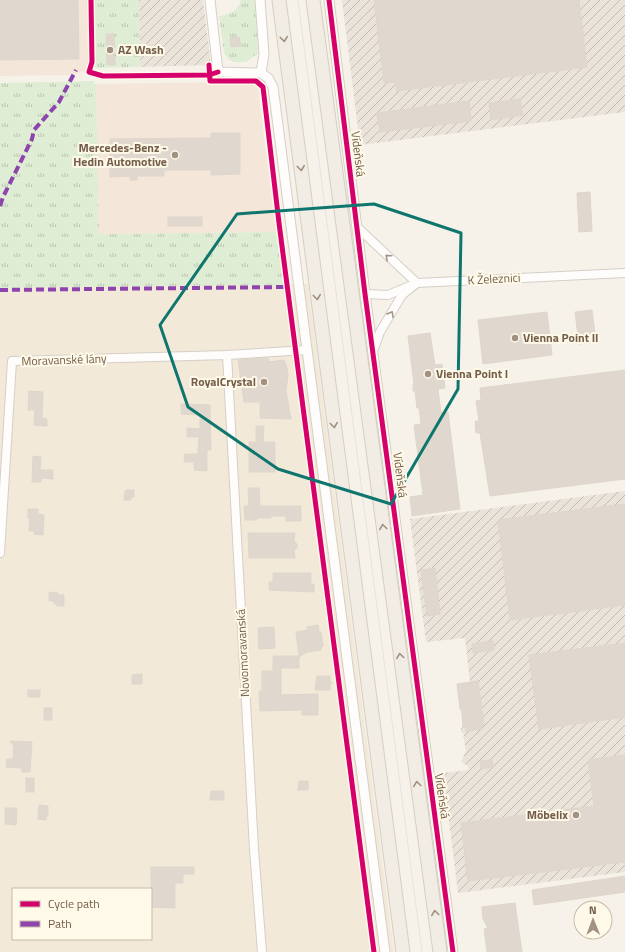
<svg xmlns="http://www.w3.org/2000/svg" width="625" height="952" font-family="'Titillium Web',sans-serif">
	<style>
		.residential { fill: #f2e9d9; fill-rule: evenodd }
		.commercial { fill: #f4e6d9 }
		.industrial { fill: url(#industrial-furrows) }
		.grass { fill: url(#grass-tufts) }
		.building { fill: #e0d8ce; stroke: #dfd6cb }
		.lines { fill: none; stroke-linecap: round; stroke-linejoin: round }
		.minor-casing { stroke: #d5cfc7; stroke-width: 10 }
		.tertiary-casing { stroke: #d5cfc7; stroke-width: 11 }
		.trunk-casing { stroke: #d5cec5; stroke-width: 15 }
		.minor { stroke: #fefdfc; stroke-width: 8 }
		.tertiary { stroke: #fefdfc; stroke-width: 9 }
		.trunk { stroke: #f1ece4; stroke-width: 13 }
		.tram { stroke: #e5e2e4; stroke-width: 1 }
		.quiet { stroke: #8e44ad; stroke-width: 4; stroke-dasharray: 8 4; stroke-linecap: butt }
		.cycleway-casing { stroke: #fff9e9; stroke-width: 8 }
		.cycleway { stroke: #d6006c; stroke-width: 5 }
		.oneway { stroke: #a0907f }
		.oneway2 { stroke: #a49688 }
		.marked { fill: none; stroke: #0f766e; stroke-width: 3; stroke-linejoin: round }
		.poi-dot { fill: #a29281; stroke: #fff9e9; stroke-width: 1.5 }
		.labels { text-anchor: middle; stroke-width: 4; stroke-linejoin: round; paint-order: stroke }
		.poi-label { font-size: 12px; font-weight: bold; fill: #745e49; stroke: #fff9e9; text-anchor: start }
		.street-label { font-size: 12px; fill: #745e49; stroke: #fff9e9 }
	</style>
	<defs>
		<pattern id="industrial-furrows" width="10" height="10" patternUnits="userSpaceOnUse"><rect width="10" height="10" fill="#e9e3da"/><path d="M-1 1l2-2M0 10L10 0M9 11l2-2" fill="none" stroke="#c1bbb3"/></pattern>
		<pattern id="grass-tufts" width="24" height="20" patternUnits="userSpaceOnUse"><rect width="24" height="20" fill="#dfedd4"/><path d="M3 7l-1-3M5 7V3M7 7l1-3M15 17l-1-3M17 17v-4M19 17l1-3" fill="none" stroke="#b9c3ae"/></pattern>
	</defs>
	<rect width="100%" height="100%" fill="#f6f2e9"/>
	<path class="residential" d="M308,284L394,952H0V288ZM13,889H151V939H13Z"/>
	<g class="commercial">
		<path d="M0,0H95V68L71,75L0,76Z"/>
		<path d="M227,82L249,83L256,85L258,89L276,232L99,234L96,84Z"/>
	</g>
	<g class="industrial">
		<path d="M139,0H203L211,65L140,67Z"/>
		<path d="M342,0H625V112L360,145Z"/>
		<path d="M625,491V872L458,893L443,773L469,770L468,766L461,762L466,751L463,733L461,732V728L463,727L457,685L470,682L465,638L426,642L410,519Z"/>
	</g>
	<g class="grass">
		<path d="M95,0H139L140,67L95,68Z"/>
		<path d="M241,0H255L258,49L257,54L246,62H233L227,58L224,52L219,16C230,14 238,11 241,0Z"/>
		<path d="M94,81V84H96L99,234L276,232L284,285L0,288V83Z"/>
	</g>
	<g class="building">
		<path d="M0,0H78L79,59L0,60Z"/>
		<path d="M374,0H579L587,67L397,91L396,82L384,83Z"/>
		<path d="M106,34H114L115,65H107Z"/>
		<path d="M239,37L241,46L231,47L230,38Z"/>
		<path d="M520,99L523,115L491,120L489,103Z"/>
		<path d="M469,101L471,121L380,132L377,113Z"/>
		<path d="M211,133H240V174L211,175V170H164V176H137V180H130V176L110,177V139L211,138Z"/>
		<path d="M590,192L592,231L579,232L577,193Z"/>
		<rect x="168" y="217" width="34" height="9"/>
		<path d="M592,310L596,342L579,344L575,312Z"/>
		<path d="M547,312L552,355L483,364L478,320Z"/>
		<path d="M430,333L435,365L442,364L445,388L438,389L441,413L448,412L460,509L412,516L410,497L423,495L414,425L421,424L419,408H417L415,391H413V384H414L408,336Z"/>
		<path d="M268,358L269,362L284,360L287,368L288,375L286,391L291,419L260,418V402H244L238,360Z"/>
		<path d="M625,370V479L490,496L480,433H476L475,421H479L476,401L481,400L480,388Z"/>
		<path d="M29,391L43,392L42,418L47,419V426L34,425L35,410H28Z"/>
		<path d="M181,404L210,405L211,450H207V471L194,470V462H184L185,454H198L199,437H187V428L200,429V415L181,414Z"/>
		<path d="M256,426H264L263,442H275V472H249V442H256Z"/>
		<path d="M33,456L41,457L40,470H53V479L41,478V482H32Z"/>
		<path d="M248,488H259L260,506H301V521H286V516H271V518H257V520H245L244,506H249Z"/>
		<path d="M126,490H134V497H131V500H124L125,491H126Z"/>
		<path d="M625,504V605L510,620L498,520Z"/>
		<path d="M28,509H38V514L44,515L43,535L34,534V531H29L30,518H28Z"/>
		<path d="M248,533H295L294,541L297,544V548L294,550L295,558H249Z"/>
		<path d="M435,568L440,614L427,616L421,570Z"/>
		<path d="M273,573H311V584H314V592L269,590V582H273Z"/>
		<path d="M49,592L58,593V595H64V606H57V604H54V601H49Z"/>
		<path d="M318,625L319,632H321L323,646L321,647V650L307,652L299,657V668H281V695L318,694V715H302V710L260,711L259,691H262V671H273V656H299L296,632L307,630V627Z"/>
		<path d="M274,627L275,648L259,649L258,628Z"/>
		<path d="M493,641L494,650L473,653L472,644Z"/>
		<path d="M625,643V717L539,729L529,655Z"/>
		<path d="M142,674V684H132V675Z"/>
		<path d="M317,676H330V680L332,683L330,685V690H315Z"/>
		<path d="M478,681L484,725H481L482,729L466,731V727H463L462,708L460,709L457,684Z"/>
		<rect x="28" y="690" width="12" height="7"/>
		<rect x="44" y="708" width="8" height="12"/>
		<path d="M10,741L32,742L30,772H22V768L6,767L7,759H13L14,746Z"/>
		<path d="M625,755V862L468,881L461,823L594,806L588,760Z"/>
		<path d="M492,760L493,767L481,769L480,761Z"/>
		<rect x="26" y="778" width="8" height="14"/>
		<path d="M299,781H308V790H298Z"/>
		<path d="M211,791H224V800H210Z"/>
		<path d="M39,805L48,806V816H46V820L38,819Z"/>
		<path d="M5,808H17L16,825L5,824Z"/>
		<path d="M151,867H194V874H183V883H175V908L151,907Z"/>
		<path d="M625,876V892L534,905L532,890Z"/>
		<path d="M515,903L522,952H487L484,929L488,928L483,919L482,907Z"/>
	</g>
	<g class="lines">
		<defs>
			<g id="minor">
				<path d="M358,228L417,283L402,295L380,332L374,349"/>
				<path d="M365,294L388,295L417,283L625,273"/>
				<path d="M227,355L254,849L262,952"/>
				<path d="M0,553L12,361L227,355L307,350"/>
			</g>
			<g id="tertiary">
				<path d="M210,0L218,72L261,73"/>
				<path d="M260,0L264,54L261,73"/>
				<path d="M329,0L365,294L453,952"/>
				<path d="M261,73L268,78L273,87L385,952"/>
			</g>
			<g id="trunk">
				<path d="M279,0L403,952"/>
				<path d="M313,0L440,952"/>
			</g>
		</defs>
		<use href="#minor" class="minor-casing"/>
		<use href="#tertiary" class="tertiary-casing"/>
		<use href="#trunk" class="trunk-casing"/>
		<use href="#minor" class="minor"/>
		<use href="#tertiary" class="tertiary"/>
		<use href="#trunk" class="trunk"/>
		<path class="tram" d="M298,0L422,952"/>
		<g class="quiet">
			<path d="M0,206L3,197L32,139L34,130L59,102L76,70"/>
			<path d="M0,290L287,287"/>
		</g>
		<defs>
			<g id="cycleway">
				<path d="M91,0L92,62L89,72L103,76L209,75L218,72"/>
				<path d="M329,0L365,294L453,952"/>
				<path d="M209,65L210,81H256L263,87L279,223L374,952"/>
			</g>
		</defs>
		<use href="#cycleway" class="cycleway-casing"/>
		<use href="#cycleway" class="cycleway"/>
	</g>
	<defs><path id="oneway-chevron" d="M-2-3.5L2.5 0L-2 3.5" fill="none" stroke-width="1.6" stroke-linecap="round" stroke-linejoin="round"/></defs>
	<g class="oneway">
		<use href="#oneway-chevron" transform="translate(284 39) rotate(83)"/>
		<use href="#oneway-chevron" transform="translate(301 168) rotate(83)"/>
		<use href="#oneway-chevron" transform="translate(317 297) rotate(83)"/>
		<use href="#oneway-chevron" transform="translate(334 425) rotate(83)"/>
		<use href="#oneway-chevron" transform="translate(383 527) rotate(-98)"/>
		<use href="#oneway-chevron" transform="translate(400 656) rotate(-98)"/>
		<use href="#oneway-chevron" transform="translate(417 784) rotate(-98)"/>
		<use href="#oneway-chevron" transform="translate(435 913) rotate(-98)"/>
	</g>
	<g class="oneway2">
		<use href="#oneway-chevron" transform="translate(388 257) rotate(-138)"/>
		<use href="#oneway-chevron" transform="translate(391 314) rotate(-60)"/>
	</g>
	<path class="marked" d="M374,204L461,233L458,389L391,504L278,469L188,407L160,325L237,214Z"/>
	<g class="poi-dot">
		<circle cx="110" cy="50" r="4"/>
		<circle cx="175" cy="155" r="4"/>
		<circle cx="515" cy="338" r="4"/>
		<circle cx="428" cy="374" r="4"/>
		<circle cx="264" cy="382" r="4"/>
		<circle cx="576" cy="815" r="4"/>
	</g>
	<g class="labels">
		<g class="poi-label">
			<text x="118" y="54">AZ Wash</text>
			<text x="167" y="152" text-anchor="end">Mercedes-Benz -<tspan x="167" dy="14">Hedin Automotive</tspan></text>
			<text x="523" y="342">Vienna Point II</text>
			<text x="436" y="378">Vienna Point I</text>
			<text x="256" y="386" text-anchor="end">RoyalCrystal</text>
			<text x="568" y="819" text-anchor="end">Möbelix</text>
		</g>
		<g class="street-label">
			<text transform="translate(358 154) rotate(83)" y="4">Vídeňská</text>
			<text transform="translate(494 279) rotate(-3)" y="4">K Železnici</text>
			<text transform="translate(64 360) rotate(-2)" y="4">Moravanské lány</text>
			<text transform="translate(400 475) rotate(83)" y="4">Vídeňská</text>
			<text transform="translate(243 653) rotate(-93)" y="4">Novomoravanská</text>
			<text transform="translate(442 796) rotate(82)" y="4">Vídeňská</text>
		</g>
	</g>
	<rect x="12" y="888" width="140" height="52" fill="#fff9e9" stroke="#c7bba9"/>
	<rect x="20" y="901" width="20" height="6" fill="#d6006c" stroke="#c7bba9"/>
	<text x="48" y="908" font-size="12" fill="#745e49">Cycle path</text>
	<rect x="20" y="921" width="20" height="6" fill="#8e44ad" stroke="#c7bba9"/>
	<text x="48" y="928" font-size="12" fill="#745e49">Path</text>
	<g transform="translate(593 920) rotate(359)"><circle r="19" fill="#fff9e9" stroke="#c7bba9"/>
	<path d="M0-3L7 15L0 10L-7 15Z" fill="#a29281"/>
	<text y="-6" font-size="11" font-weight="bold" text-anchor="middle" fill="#745e49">N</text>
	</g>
</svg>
